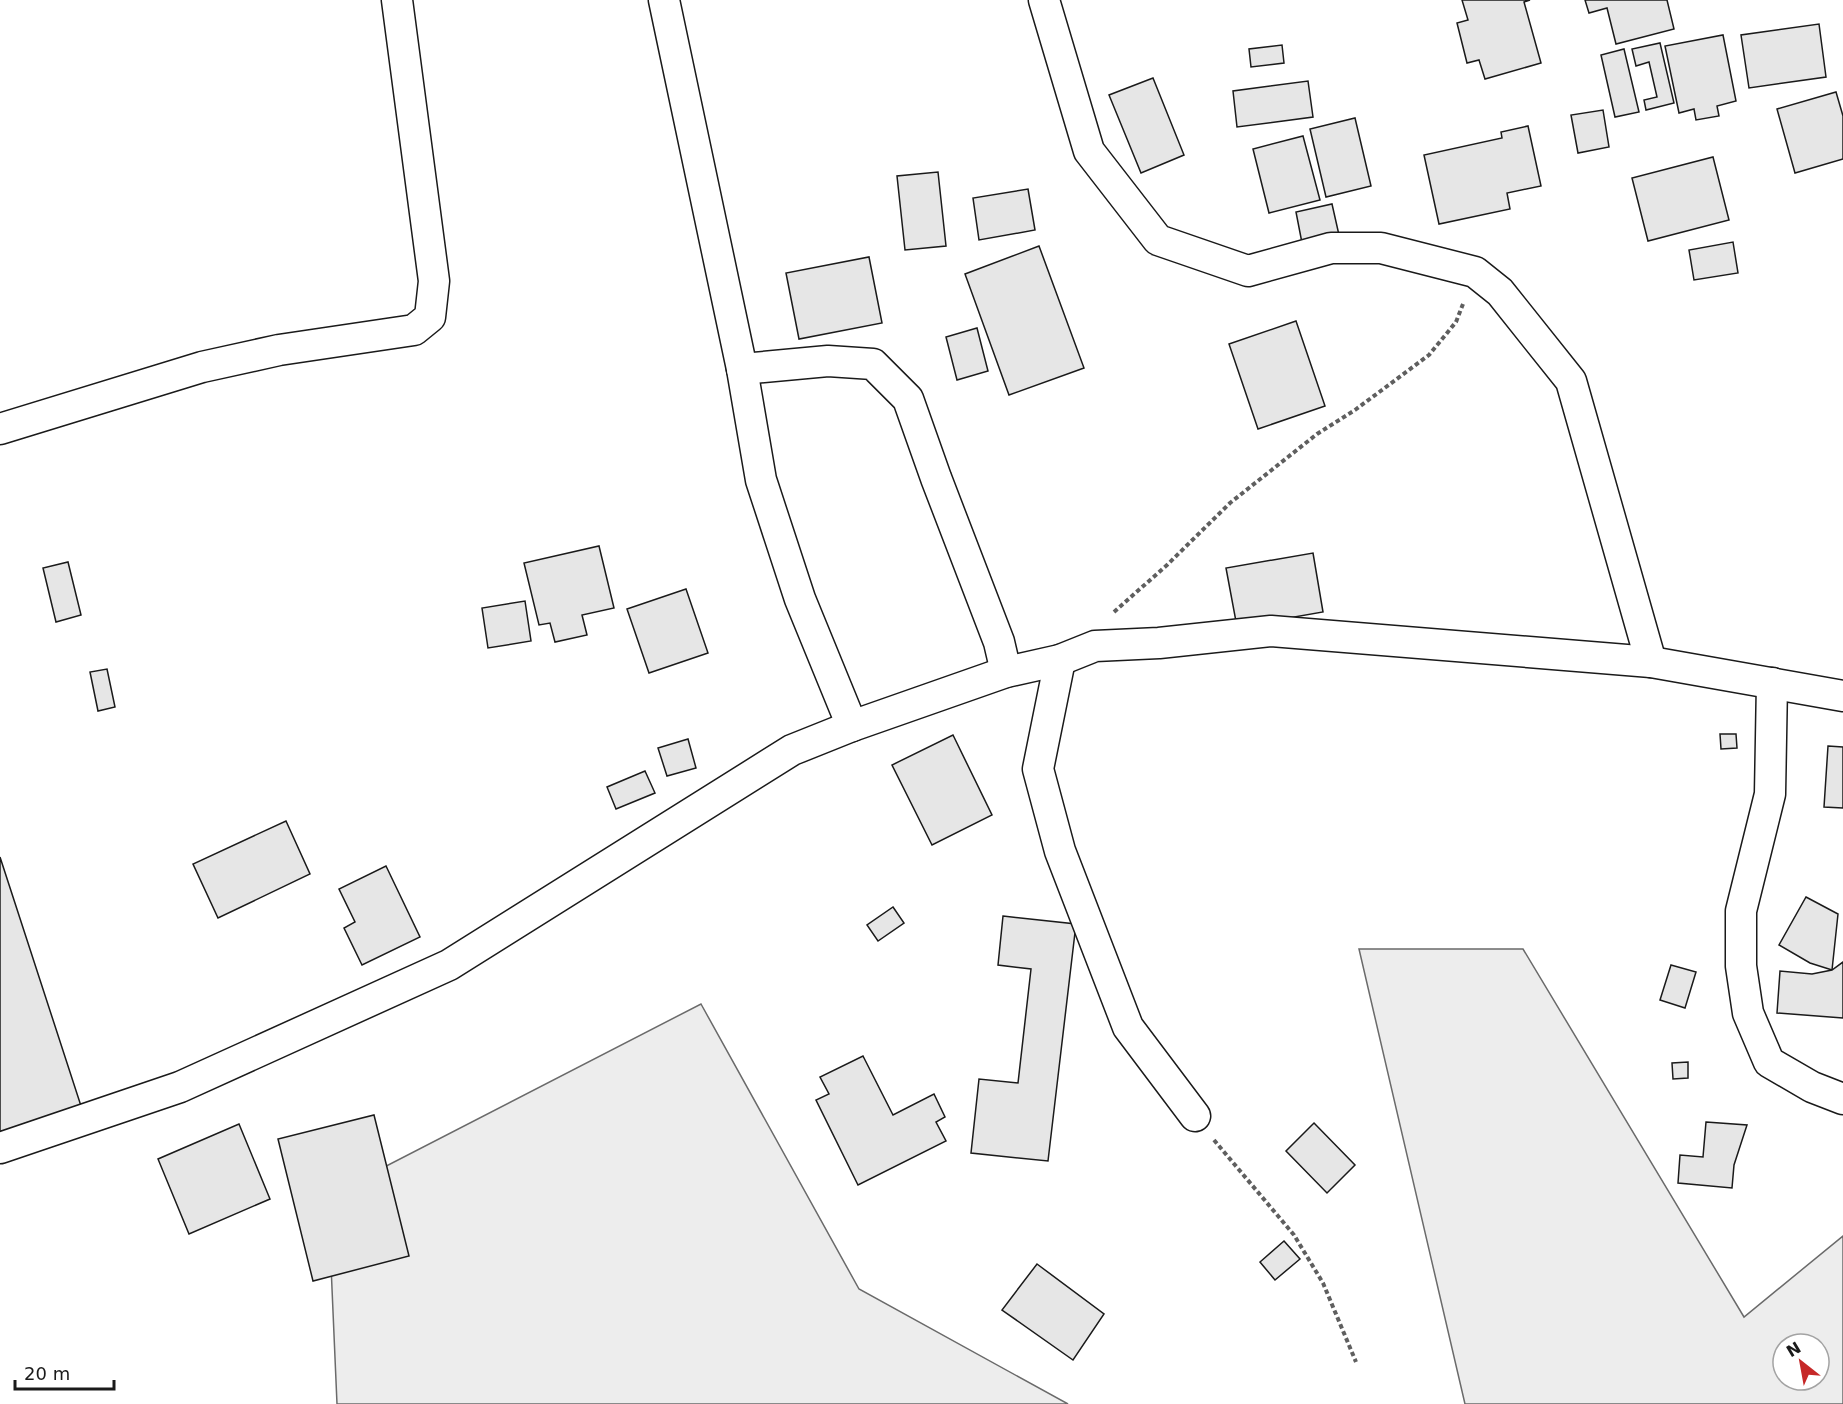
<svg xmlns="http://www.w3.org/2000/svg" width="1843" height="1404" font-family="'DejaVu Sans',sans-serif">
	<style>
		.built { fill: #ededed; stroke: #6a6a6a; stroke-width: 1.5; fill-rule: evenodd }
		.building { fill: #e6e6e6; stroke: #1a1a1a; stroke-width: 1.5 }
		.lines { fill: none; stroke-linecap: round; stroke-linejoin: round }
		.minor-casing { stroke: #1a1a1a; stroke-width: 33 }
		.path { stroke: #5f5f5f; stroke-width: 4; stroke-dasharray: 4.5 3; stroke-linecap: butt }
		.minor { stroke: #fff; stroke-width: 30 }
	</style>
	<rect width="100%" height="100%" fill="#fff"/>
	<g class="built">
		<path d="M1359,949H1523L1744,1317L1843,1236V1404H1465ZM1783,1344H1819V1380H1783Z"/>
		<path d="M701,1004L859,1289L1068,1404H337L328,1196Z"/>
	</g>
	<g class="building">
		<path d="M1462,0H1530L1524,2L1541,63L1485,79L1479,60L1467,63L1457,23L1468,20Z"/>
		<path d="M1585,0H1667L1674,29L1616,44L1607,8L1589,13Z"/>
		<path d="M1819,24L1826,77L1749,88L1741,35Z"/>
		<path d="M1723,35L1736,101L1717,106L1719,116L1696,120L1694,109L1679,113L1665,46Z"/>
		<path d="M1660,43L1674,103L1646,110L1644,100L1657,97L1649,62L1636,66L1632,49Z"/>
		<path d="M1282,45L1284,63L1251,67L1249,49Z"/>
		<path d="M1624,49L1639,112L1615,117L1601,55Z"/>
		<path d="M1153,78L1184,155L1141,173L1109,95Z"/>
		<path d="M1308,81L1313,117L1237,127L1233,91Z"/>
		<path d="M1836,92L1843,116V159L1795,173L1777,109Z"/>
		<path d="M1603,110L1609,147L1578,153L1571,115Z"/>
		<path d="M1355,118L1371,186L1326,197L1310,129Z"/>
		<path d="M1528,126L1541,186L1507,193L1510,209L1439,224L1424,155L1502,138L1501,132Z"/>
		<path d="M1303,136L1320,200L1269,213L1253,149Z"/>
		<path d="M1713,157L1729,220L1648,241L1632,178Z"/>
		<path d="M938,172L946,246L905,250L897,176Z"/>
		<path d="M1028,189L1035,230L979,240L973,198Z"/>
		<path d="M1332,204L1339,235L1302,243L1296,212Z"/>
		<path d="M1733,242L1738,273L1694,280L1689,250Z"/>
		<path d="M1039,246L1084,368L1009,395L965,274Z"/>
		<path d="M869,257L882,323L799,339L786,273Z"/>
		<path d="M1296,321L1325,406L1258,429L1229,344Z"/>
		<path d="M977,328L988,371L957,380L946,337Z"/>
		<path d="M599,546L614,608L582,615L587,635L555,642L550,623L539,625L524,563Z"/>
		<path d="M1313,553L1323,612L1237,627L1226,568Z"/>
		<path d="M68,562L81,615L56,622L43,568Z"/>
		<path d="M686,589L708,653L649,673L627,609Z"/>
		<path d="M525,601L531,641L488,648L482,608Z"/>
		<path d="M107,669L115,707L98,711L90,672Z"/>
		<path d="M1720,734H1736L1737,748L1721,749Z"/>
		<path d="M953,735L992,815L932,845L892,765Z"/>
		<path d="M688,739L696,768L667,776L658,748Z"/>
		<path d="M1828,746L1843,747V808L1824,807Z"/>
		<path d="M645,771L655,793L616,809L607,787Z"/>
		<path d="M286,821L310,874L218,918L193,864Z"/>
		<path d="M0,857L82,1109L0,1136Z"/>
		<path d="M386,866L420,937L362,965L344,928L355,922L339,889Z"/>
		<path d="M1806,897L1838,914L1832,970L1810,963L1779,945Z"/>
		<path d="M893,907L904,923L878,941L867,925Z"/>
		<path d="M1003,916L1076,924L1048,1161L971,1153L979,1079L1018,1083L1031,969L998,965Z"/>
		<path d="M1843,962V1018L1777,1013L1780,971L1812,974L1832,970Z"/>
		<path d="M1671,965L1696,972L1685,1008L1660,1000Z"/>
		<path d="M863,1056L893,1115L934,1094L945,1117L936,1122L946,1141L858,1185L816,1100L829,1094L820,1077Z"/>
		<path d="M1688,1062V1078L1673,1079L1672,1063Z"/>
		<path d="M374,1115L409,1256L313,1281L278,1139Z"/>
		<path d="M1706,1122L1747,1125L1734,1165L1732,1188L1678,1183L1680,1155L1703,1157Z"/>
		<path d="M1314,1123L1355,1165L1327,1193L1286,1151Z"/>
		<path d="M239,1124L270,1199L189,1234L158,1159Z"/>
		<path d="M1284,1241L1300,1259L1275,1280L1260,1262Z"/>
		<path d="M1037,1264L1104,1314L1073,1360L1002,1310Z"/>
	</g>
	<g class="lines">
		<defs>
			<g id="minor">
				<path d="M664,0L742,369L761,480L800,599L852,726"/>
				<path d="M1044,0L1089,151L1158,240L1248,271L1331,248H1381L1475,272L1500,292L1571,381L1651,662"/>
				<path d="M742,369L828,361L873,364L908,399L936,478L999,642L1006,672"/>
				<path d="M0,429L202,367L279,350L414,330L430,317L434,281L397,0"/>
				<path d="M1060,660L1038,769L1060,851L1128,1027L1195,1116"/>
				<path d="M1772,683L1770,794L1741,911V966L1748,1013L1769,1062L1812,1087L1843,1099"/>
				<path d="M0,1148L180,1087L449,965L792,750L852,726L1006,672L1060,660L1095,646L1159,643L1271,631L1651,662L1843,696"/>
			</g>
		</defs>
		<use href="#minor" class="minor-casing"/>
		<g class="path">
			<path d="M1114,612L1167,565L1230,503L1317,434L1355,410L1429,355L1456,322L1463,304"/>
			<path d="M1214,1140L1294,1235L1323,1283L1356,1362"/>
		</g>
		<use href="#minor" class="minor"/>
	</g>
	<g transform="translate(1801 1362) rotate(329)"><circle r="28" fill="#ffffff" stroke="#a3a3a3" stroke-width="1.5"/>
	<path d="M0-4.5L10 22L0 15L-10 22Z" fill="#c62828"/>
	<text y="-9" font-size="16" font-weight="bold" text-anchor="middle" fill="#1a1a1a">N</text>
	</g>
	<path d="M15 1380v9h99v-9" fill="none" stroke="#1a1a1a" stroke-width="3"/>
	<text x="24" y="1380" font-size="18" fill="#1a1a1a" stroke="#ffffff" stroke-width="4.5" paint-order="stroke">20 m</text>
</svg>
